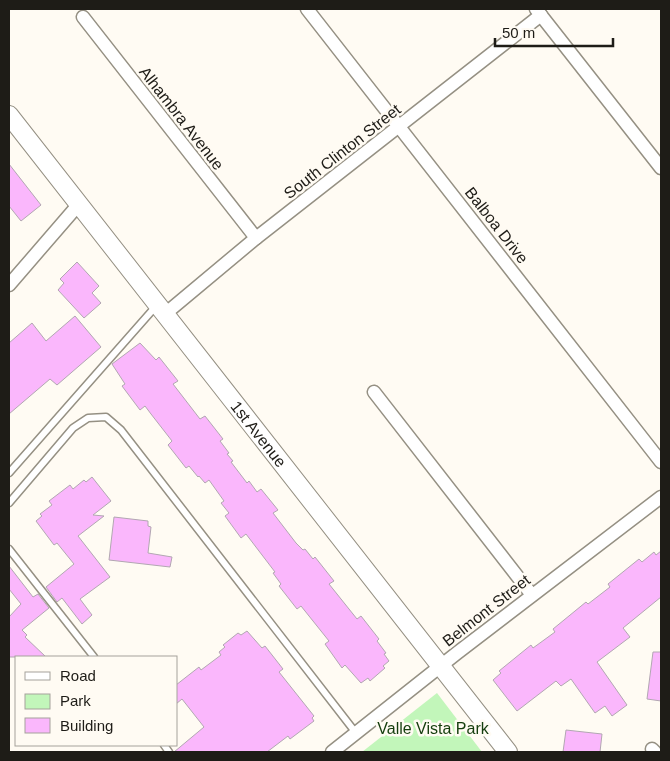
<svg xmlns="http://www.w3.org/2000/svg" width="670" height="761" font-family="Helvetica,sans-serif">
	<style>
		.green { fill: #c2f6ba }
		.building { fill: #fab7fc; stroke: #b2a7b2 }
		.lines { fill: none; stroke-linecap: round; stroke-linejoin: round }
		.lane-casing { stroke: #959083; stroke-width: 9 }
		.street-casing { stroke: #959083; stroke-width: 15 }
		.secondary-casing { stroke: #959083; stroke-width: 20 }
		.lane { stroke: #fff; stroke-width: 6 }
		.street { stroke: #fff; stroke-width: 12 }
		.secondary { stroke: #fff; stroke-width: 18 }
		.labels { text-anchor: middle; stroke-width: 5; stroke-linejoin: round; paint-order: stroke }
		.street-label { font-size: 16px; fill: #1e1c17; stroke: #fffbf3 }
		.park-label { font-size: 16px; fill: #143d0d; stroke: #fffbf3 }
	</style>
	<rect width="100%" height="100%" fill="#fffbf3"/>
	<path class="green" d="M437,693L482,752H362Z"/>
	<g class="building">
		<path d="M9,164L41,205L21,221L9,206Z"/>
		<path d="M77,262L99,286L92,293L101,303L84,318L58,290L64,283L60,279Z"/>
		<path d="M75,316L101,347L57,385L50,379L9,414V343L32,323L46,341Z"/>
		<path d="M140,343L156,360L159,357L178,381L173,384L200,419L205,416L223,439L220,441L229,453L227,454L233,461L231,462L247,483L249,481L257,492L261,489L278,510L273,513L296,543L303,550L305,549L313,559L315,557L334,581L329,584L357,619L361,616L379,639L377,641L386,653L384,654L389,661L383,666L385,668L370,681L368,678L361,683L345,665L342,668L325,644L329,641L301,606L297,609L279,586L281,584L273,573L275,572L246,534L241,538L225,516L229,513L221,503L224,501L209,480L205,483L199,476L198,477L189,466L186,468L168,445L172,441L151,414L145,406L140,410L122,386L125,384L112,364Z"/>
		<path d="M92,477L111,501L93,515L104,516L78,536L110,577L80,599L92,615L82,624L62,598L57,602L46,587L74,564L57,543L54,545L36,521L42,516L40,514L52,505L49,501L70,485L73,489L84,480L86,482Z"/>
		<path d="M114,517L148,521V526L151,527L148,553L172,557L170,567L109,560Z"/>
		<path d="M661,551V597L623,628L630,637L597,662L627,705L612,716L605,706L595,713L571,679L561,686L556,681L517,711L493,680L501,673L499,671L531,645L533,648L555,632L553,629L586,602L588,604L610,587L608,584L639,559L642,562L654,552L656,555Z"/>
		<path d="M9,566L33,597L38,594L49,608L22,630L27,635L25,637L46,657H9V617L21,604L9,589Z"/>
		<path d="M247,631L262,648L265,646L283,669L279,672L314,716L312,718L314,721L290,739L288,736L267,752H174L204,727L182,699L176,704V685L199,667L201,670L221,655L219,652L225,647L223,645L238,633L241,635Z"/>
		<path d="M653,652H661V701L647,699Z"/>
		<path d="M566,730L602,734L600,752H563Z"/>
	</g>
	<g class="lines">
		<defs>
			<g id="lane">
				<path d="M9,473L157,305"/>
				<path d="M9,503L73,428L88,418L106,417L121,430L356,733"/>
				<path d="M9,549L94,657"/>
				<path d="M164,745L169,752"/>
			</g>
			<g id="street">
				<path d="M307,9L661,462"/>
				<path d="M536,9L661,168"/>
				<path d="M83,17L256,238"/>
				<path d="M9,285L79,204"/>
				<path d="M165,314L256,238L541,15"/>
				<path d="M374,392L532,595"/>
				<path d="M652,749L655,752"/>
				<path d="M332,752L457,653L661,497"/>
			</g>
			<g id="secondary">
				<path id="s1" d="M9,115L508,752"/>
			</g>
		</defs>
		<use href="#lane" class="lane-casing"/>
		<use href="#street" class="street-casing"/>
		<use href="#secondary" class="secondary-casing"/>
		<use href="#lane" class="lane"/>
		<use href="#street" class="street"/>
		<use href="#secondary" class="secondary"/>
	</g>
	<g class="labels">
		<g class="street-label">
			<text transform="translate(182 118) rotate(52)" y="6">Alhambra Avenue</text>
			<text transform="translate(342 151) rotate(-38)" y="6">South Clinton Street</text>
			<text transform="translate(497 225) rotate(52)" y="6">Balboa Drive</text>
			<text dy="6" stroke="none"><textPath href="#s1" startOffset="405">1st Avenue</textPath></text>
			<text transform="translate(486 610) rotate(-38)" y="6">Belmont Street</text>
		</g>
		<g class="park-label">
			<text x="433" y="734">Valle Vista Park</text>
		</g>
	</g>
	<rect width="670" height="761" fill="none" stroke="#1e1c17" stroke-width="20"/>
	<rect x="15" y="656" width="162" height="90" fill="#fffbf3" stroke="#a5a29b"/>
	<rect x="25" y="672" width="25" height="8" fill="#ffffff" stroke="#a5a29b"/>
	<text x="60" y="681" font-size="15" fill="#1e1c17">Road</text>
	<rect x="25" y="694" width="25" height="15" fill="#c2f6ba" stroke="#a5a29b"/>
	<text x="60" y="706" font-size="15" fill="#1e1c17">Park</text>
	<rect x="25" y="718" width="25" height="15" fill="#fab7fc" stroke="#a5a29b"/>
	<text x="60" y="731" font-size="15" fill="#1e1c17">Building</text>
	<path d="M495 38v8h118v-8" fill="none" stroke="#1e1c17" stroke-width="2.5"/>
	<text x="502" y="38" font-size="15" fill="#1e1c17" stroke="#fffbf3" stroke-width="4" paint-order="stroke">50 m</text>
</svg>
